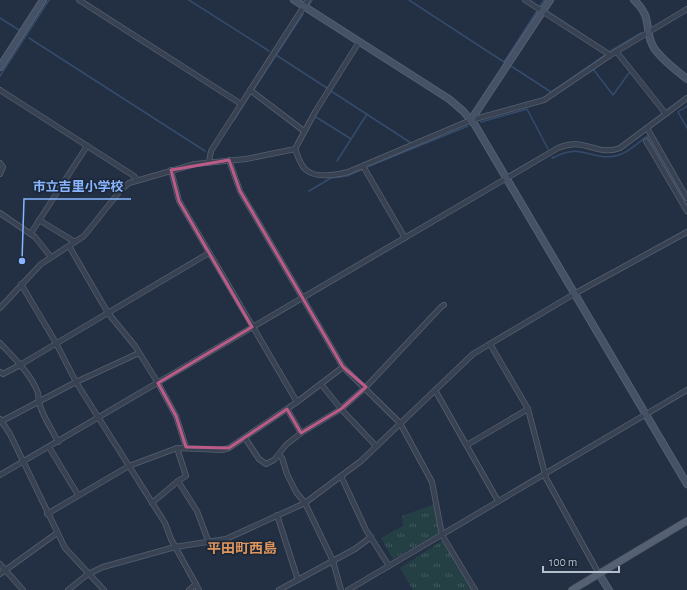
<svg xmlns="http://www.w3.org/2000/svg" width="687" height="590" font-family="'Alegreya Sans','Noto Sans JP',sans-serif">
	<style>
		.grass { fill: url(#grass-tufts) }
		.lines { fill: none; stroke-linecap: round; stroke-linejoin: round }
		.stream { stroke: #354b6b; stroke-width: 1.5 }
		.street-casing { stroke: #55606f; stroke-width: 6 }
		.secondary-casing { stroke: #55606f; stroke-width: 8 }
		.primary-casing { stroke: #414b5b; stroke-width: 8 }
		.street { stroke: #384252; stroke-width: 4.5 }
		.secondary { stroke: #455166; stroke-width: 6 }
		.primary { stroke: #556172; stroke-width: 7 }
		.marked { fill: none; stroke: #bc5a88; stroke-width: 3; stroke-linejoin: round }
		.labels { text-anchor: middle; stroke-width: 3.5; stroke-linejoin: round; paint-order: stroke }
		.quarter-label { font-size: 14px; font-weight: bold; fill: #e0955c; stroke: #1c2737 }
		.leader { fill: none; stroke: #87b5ff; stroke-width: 1.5 }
		.callout-dot { fill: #87b5ff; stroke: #1c2737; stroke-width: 1.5 }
		.callout-label { font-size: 13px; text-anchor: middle; font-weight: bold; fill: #87b5ff; stroke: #1c2737; stroke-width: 3.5; stroke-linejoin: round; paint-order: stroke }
	</style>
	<defs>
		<pattern id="grass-tufts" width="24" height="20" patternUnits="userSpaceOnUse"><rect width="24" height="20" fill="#254044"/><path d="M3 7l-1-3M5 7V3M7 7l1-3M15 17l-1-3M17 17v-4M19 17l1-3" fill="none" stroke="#425a5e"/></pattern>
	</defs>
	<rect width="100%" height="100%" fill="#233043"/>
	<g class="grass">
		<path d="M433,505L440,532L393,559L381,538L403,526L402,516Z"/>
		<path d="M443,540L472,590H413L400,568Z"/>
	</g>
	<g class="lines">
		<g class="stream">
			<path d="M189,0L269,51"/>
			<path d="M409,0L504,62L537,11"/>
			<path d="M309,5L312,0"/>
			<path d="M540,6L544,0"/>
			<path d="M547,11L609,52L641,33"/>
			<path d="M0,18L19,30"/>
			<path d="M29,38L205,151"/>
			<path d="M276,55L327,88"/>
			<path d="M511,66L551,92L605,55"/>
			<path d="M593,69L613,95L629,73"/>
			<path d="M0,76L49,0"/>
			<path d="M254,89L303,14"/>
			<path d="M331,91L411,143"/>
			<path d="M687,106L678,112L687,128"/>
			<path d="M316,117L351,139"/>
			<path d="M234,120L251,93"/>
			<path d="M481,122L527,109L548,149"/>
			<path d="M552,157L553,158C582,141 592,163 619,155C629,152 639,142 647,136L687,205"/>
			<path d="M337,161L367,114"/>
			<path d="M367,167L468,126"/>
			<path d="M309,191L331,178L347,176L363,169"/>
		</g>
		<defs>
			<g id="street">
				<path d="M79,0L241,104"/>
				<path d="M525,0L607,53L609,56"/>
				<path d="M616,51L666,114"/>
				<path d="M0,90L134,176L137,180"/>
				<path d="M250,90L304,131"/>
				<path d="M647,128L687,198"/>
				<path d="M646,141L687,211"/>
				<path d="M295,149C298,156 300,164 305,169C315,179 336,175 348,172L471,120L544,100L609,56L687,9"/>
				<path d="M229,160L240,191L343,367L400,423L432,482L442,535L475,590"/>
				<path d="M209,162L211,151L308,0"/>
				<path d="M0,163L3,167L0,174"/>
				<path d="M363,166L405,238"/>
				<path d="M171,170L179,201L297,402"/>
				<path d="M0,213L35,237L51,257"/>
				<path d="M39,220L75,242"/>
				<path d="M31,233L87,146"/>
				<path d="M69,246L108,313L135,346L158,383L176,416L186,447"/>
				<path d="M21,284L56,343L76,382L165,523L171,539L199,590"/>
				<path d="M0,308L41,264L84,236L120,191L129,183L195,164L246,159L295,149L315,112L359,42"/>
				<path d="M0,343C14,358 31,374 38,393C39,396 38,399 39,402C42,416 52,429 58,442"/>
				<path d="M490,344L528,409L546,478L599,574"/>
				<path d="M0,372L3,374L20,365L209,253"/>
				<path d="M435,390L498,501"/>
				<path d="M0,419L10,434L65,548L104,590"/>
				<path d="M2,421L76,382L139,353"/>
				<path d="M301,433L341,409L321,384"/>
				<path d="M245,438L259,459L266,464L274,460L286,445L301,433L287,409"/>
				<path d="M467,445L528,409"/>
				<path d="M376,446L341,409L366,387L441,307L444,305"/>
				<path d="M49,447L78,495"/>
				<path d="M177,448L186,476L178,481L197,511L209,543"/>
				<path d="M279,455L282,458L287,474L296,492L305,503L333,561L341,590"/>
				<path d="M0,475L558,148C584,136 597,157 620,148L687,98"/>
				<path d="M341,476L366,530L389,566"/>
				<path d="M152,503L178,481"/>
				<path d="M47,514L129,466L177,448L222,450L229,448L297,402L343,367"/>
				<path d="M277,515L298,580"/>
				<path d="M0,564L23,590"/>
				<path d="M0,574L57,533"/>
				<path d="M68,590L88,574L103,567L175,547L226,539L305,503L361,461L473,354L574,294L687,232"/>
				<path d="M189,590L196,584"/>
				<path d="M279,590L355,549L371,537"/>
				<path d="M348,590L687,390"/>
			</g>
			<g id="secondary">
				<path d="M294,0L449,99L463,111L475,125L687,484"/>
				<path d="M634,0C654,18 643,30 654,48C662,60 676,70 687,79"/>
				<path d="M0,67L43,0"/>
				<path d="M471,120L550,0"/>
				<path d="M599,574L609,590"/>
			</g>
			<path id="primary" d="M572,590L687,521"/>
		</defs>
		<use href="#street" class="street-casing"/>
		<use href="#secondary" class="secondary-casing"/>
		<use href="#primary" class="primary-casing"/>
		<use href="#street" class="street"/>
		<use href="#secondary" class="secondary"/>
		<use href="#primary" class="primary"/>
	</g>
	<path class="marked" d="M229,160L240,191L343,367L366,387L341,409L301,433L287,409L229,448L186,447L176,416L158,383L252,327L179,201L171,170Z"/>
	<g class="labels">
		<g class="quarter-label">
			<text x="242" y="553">平田町西島</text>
		</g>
	</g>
	<path class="leader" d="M22 261L24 199H131"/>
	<circle class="callout-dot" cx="22" cy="261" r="4"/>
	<g class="callout-label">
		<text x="78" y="191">市立吉里小学校</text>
	</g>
	<path d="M543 566v6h76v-6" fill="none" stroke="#b4becc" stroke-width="2"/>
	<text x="549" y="566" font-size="12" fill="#b4becc" stroke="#1c2737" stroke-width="3" paint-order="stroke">100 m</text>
</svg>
